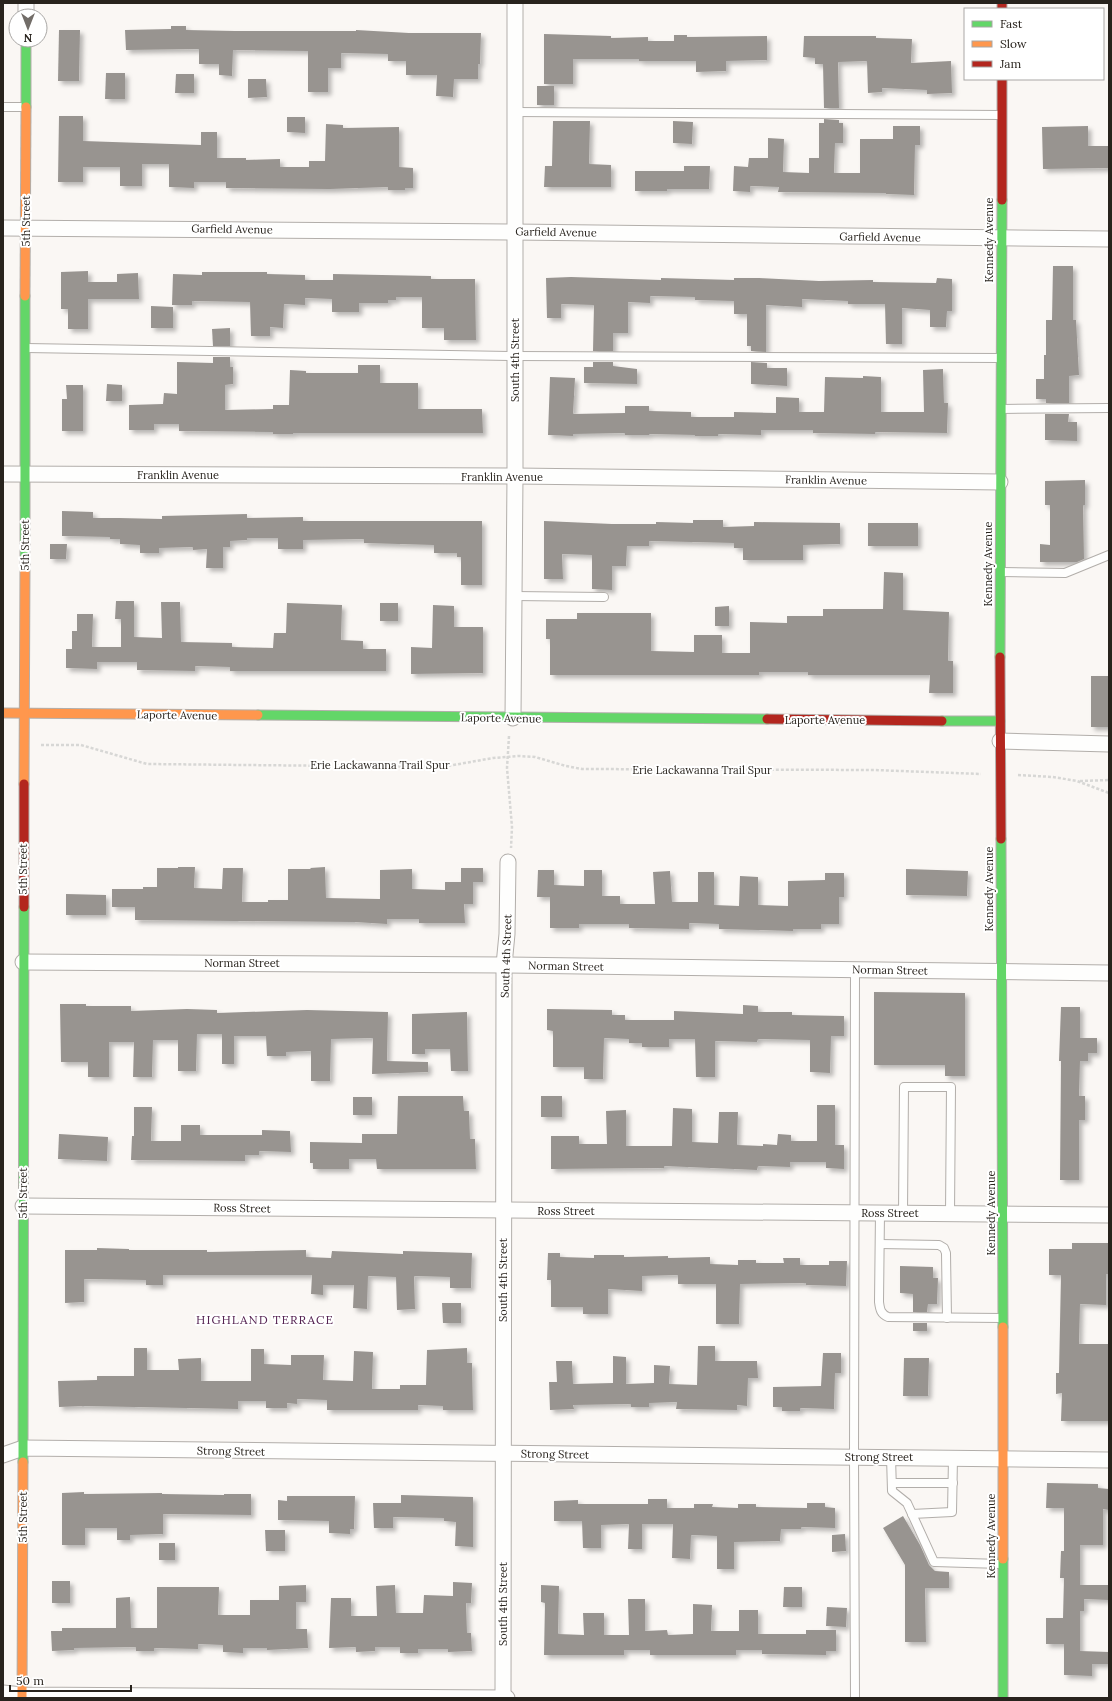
<svg xmlns="http://www.w3.org/2000/svg" width="1112" height="1701" font-family="Lora,serif">
	<style>
		.building { fill: #989490; filter: url(#shadow) }
		.lines { fill: none; stroke-linecap: round; stroke-linejoin: round }
		.lane-casing { stroke: #b2aeaa; stroke-width: 10 }
		.street-casing { stroke: #b2aeaa; stroke-width: 17 }
		.fast-casing { stroke: #b2aeaa; stroke-width: 11 }
		.slow-casing { stroke: #b2aeaa; stroke-width: 11 }
		.jam-casing { stroke: #b2aeaa; stroke-width: 11 }
		.path { stroke: #d7d7d5; stroke-width: 2.5; stroke-dasharray: 3 2; stroke-linecap: butt }
		.lane { stroke: #fefefd; stroke-width: 8 }
		.street { stroke: #fefefd; stroke-width: 15 }
		.fast { stroke: #63d668; stroke-width: 9 }
		.slow { stroke: #ff974d; stroke-width: 9 }
		.jam { stroke: #b3261e; stroke-width: 9 }
		.labels { text-anchor: middle; stroke-width: 4; stroke-linejoin: round; paint-order: stroke }
		.street-label { font-size: 11px; fill: #28231d; stroke: #fff }
		.neighbourhood-label { font-size: 12px; letter-spacing: 1px; fill: #552352; stroke: #fff }
	</style>
	<defs>
		<filter id="shadow"><feDropShadow dx="3.5" dy="3.5" stdDeviation="2" flood-color="#0004"/></filter>
	</defs>
	<rect width="100%" height="100%" fill="#faf7f4"/>
	<g class="building">
		<path d="M171,26H186V30L235,31H356V30L409,33H481L480,64H478V79H454L453,97L436,96L437,75H406V61H388V54L341,53V68H328V92H308V51L233,50L232,76L219,75V64H199V49L126,50L125,30L171,29Z"/>
		<path d="M59,30H80L79,81H58Z"/>
		<path d="M544,34L611,36V38L648,37V41H674V35H687V37L767,36V60L726,61V71L696,72V61H639V59H573V84H544Z"/>
		<path d="M804,36H876V38L912,39L911,63L951,61L952,93L927,94V90L882,88V92L868,93L867,61L838,62L839,108H824L823,64H815V58L803,57Z"/>
		<path d="M106,73H125V99H105Z"/>
		<path d="M176,74H194V93H175Z"/>
		<path d="M248,79H266L267,97L248,98Z"/>
		<rect x="537" y="86" width="17" height="19"/>
		<path d="M59,116H83V141L201,145V132H217V158H246V160L280,159V167H309V161H325L326,124L343,125V128L399,127V167L413,168V188H405V190H388V187L330,189L226,188V182H194V188L169,187V164H142V186H120V167H83V182H58Z"/>
		<path d="M287,117H305V133L287,132Z"/>
		<path d="M824,119L839,120V123H843V143H835L834,173H860V139H893V126H920V145H915L914,195L886,194V193L778,192L779,187L750,186V192L733,191L734,166L748,167L749,158H768V138L784,139L783,172L809,173V158H819V123H824Z"/>
		<path d="M553,121H590L589,164L611,165V187H544L545,166H552Z"/>
		<path d="M673,121L693,122L692,144L673,143Z"/>
		<path d="M1088,126V146H1109V168L1043,169L1042,127Z"/>
		<path d="M684,166H710L709,189H667V191H635V171H684Z"/>
		<path d="M1053,266H1073V320H1076L1079,375L1069,376V403H1046V399H1036V379H1044V355H1046V320H1052Z"/>
		<path d="M88,271V282H117V274L138,273L139,299H88V329H68V309H61V272Z"/>
		<path d="M202,272H267V274L305,275V280H333V274L431,276V279H475L476,340H444V328H422V297H396V300H388V303H359V312H332V299L305,298V305L284,304L283,328L270,327V336H251L250,302L192,301V305H172L173,274L202,275Z"/>
		<path d="M571,277L661,280V278L734,280V278H759L819,281L873,280V282L936,283L937,278L952,279V311H947L946,327H930V310L902,308V344H886L885,304H848V301L802,299V307L766,305V352L751,351V346H747V314H734V301L695,300V297L650,296V303L628,302V333H613V351H593L594,305L561,304V318H547L546,278Z"/>
		<path d="M151,306L173,307V328H151Z"/>
		<path d="M230,328V346H213L212,329Z"/>
		<path d="M213,357H230V367H233V384L225,385V410L273,409V405H289L290,370L306,371V373H358V365H380V383H418V409H482L483,433H293V434H273V432L179,431V424H154V430H129V405L163,404L164,393L177,394V362L213,363Z"/>
		<path d="M593,362H613V366L637,369V384L584,383V367H593Z"/>
		<path d="M751,362L767,363V368H787V386L751,384Z"/>
		<path d="M943,369L944,403H948L947,433L875,432V434L813,433V430H761V435L718,434V436H695V435L649,434V435H625V433L573,434V436L548,435L550,377L575,378L573,414L625,413V406H649V411L691,412V417H734V412L776,413V397L799,398V412H824L825,377L863,378V376L881,377V412H924L923,370Z"/>
		<path d="M107,384L122,385V401H106Z"/>
		<path d="M66,385H83V431H62V399H67Z"/>
		<path d="M1045,414H1069L1068,422H1077V441L1045,440Z"/>
		<path d="M1085,480V505H1083L1084,559L1077,562H1040V544L1050,545V505H1045V481Z"/>
		<path d="M62,511L93,512V518H119L162,519V516L247,514V518L303,517V521H482V585H461V557H457V553H434V545L364,543V539L303,540V549H278V538H247V540L230,541V547H223V568H206L207,549L193,550V547L159,548V553H140V545L120,544V539H110V537L62,536Z"/>
		<path d="M693,520H723V527L754,526V522L840,523V544L803,545V560H743V548H734V543L649,541V546H627L626,566H612V590L592,589V555L562,554L563,579H544V521L612,524H656V522L693,523Z"/>
		<rect x="868" y="523" width="50" height="23"/>
		<path d="M50,544H67L66,559H50Z"/>
		<path d="M884,572L903,573V610L949,612L948,661H953V693H929L930,675H808V672H759V675H550V639H546V619H577V613H651V651L694,652V635H722V653H750V622L787,623V616H823V609H883Z"/>
		<path d="M116,601H134V637L162,638L161,602H180L181,642L232,643V647L273,648L274,633H286L287,603L342,605L341,640L363,641V649H386V671H230V667L195,666V671L137,670V662H97V669L66,668V649H72V631H77V614H93L92,647H121V619H115Z"/>
		<rect x="380" y="603" width="18" height="18"/>
		<path d="M433,605L454,606V627H483V673L411,674V647L432,648Z"/>
		<path d="M729,606V626H715V607Z"/>
		<rect x="1091" y="676" width="18" height="51"/>
		<path d="M178,867H195L194,888L222,889L223,868H243L242,902H268V900H288V869H311L310,868L325,867L326,898L380,899V870L412,869V889L445,890V882H473V904H464L465,923H419V919H387V924L355,922L135,920V907H112V889H143V887H157V868H178Z"/>
		<rect x="461" y="868" width="22" height="14"/>
		<path d="M906,869L968,871L967,896L906,895Z"/>
		<path d="M538,870H554V885L584,886V870H602V896H620V904H655L653,872L670,871L672,902H698V872H714V905L739,906L740,876L758,877V905L788,906V881L825,880V873H844V897H839V924H821V929H793V931L719,929V924L689,923V929L629,928V924H579V928H550V897H537Z"/>
		<path d="M66,894L106,895V915H66Z"/>
		<path d="M874,992L965,993V1076H945V1065H874Z"/>
		<path d="M60,1004H86V1006H131V1011L187,1009L217,1010V1013L307,1010L388,1012L387,1061L428,1062V1072L372,1074L373,1038L331,1039L330,1081H311V1051L286,1052V1056H267L266,1036H234V1064H222V1034H197L196,1071H178V1040H153L152,1077H133L134,1042H109V1077H88V1062H61Z"/>
		<path d="M743,1005L758,1006V1012H792V1015L844,1016V1036H831L830,1073L810,1072V1040L758,1039L757,1042L715,1041V1077H696L695,1039H669V1047H642V1043H629V1039L604,1038L603,1079H584V1067H553V1031L547,1030V1009L612,1010V1015H625V1020H674V1011L743,1014Z"/>
		<path d="M1061,1007H1080V1038H1097V1053H1088V1061H1080L1079,1096H1085V1120H1079V1180H1060L1061,1061H1059Z"/>
		<path d="M467,1012L468,1071H451L450,1049H425V1054H412V1014Z"/>
		<path d="M398,1096H463L464,1111H469L470,1139H475L476,1169H377L376,1159H349V1169H313V1163H310V1142L362,1143V1134H397Z"/>
		<rect x="541" y="1096" width="21" height="21"/>
		<rect x="353" y="1097" width="19" height="18"/>
		<path d="M817,1105H835V1145H844V1169L826,1168V1162H790V1167L758,1166L757,1170L664,1166V1168L551,1169V1136H579V1144H607L606,1111L626,1110V1146H672L673,1108L692,1109V1142L718,1143L719,1112H738L737,1145L763,1146V1144L777,1145L778,1134L791,1135V1141H817Z"/>
		<path d="M134,1107H152L151,1141H181V1125H200V1135H262V1130L290,1131L291,1152L259,1151V1155H245V1161L131,1160L132,1136H134Z"/>
		<path d="M59,1134L108,1137L107,1161L58,1159Z"/>
		<path d="M1072,1243H1109V1274H1106V1305L1080,1304L1079,1344H1109V1421H1061L1062,1393L1056,1394V1373H1059L1061,1275H1049V1249H1072Z"/>
		<path d="M97,1248L129,1249V1250H207V1252L306,1250V1257L331,1258L332,1251L403,1254V1251L472,1253L471,1288H450V1277L414,1276L415,1309L397,1310L396,1277L368,1276L367,1309L353,1308L354,1285H323V1295L311,1294L312,1275H163V1285H146V1280L84,1279V1302L65,1303V1250H97Z"/>
		<path d="M548,1253H560V1257L594,1258V1255H624V1257L668,1256V1258L710,1257V1264L738,1265V1260H756V1263H784L783,1258H800V1265H829V1261H847L846,1286L806,1285V1283L740,1284L739,1324H716V1284H678V1275L642,1276V1291L608,1289V1314H583V1307H551V1280H547Z"/>
		<path d="M900,1266L933,1267V1278H938L937,1304H928L927,1312H913V1294L900,1293Z"/>
		<path d="M442,1303H461V1323H443Z"/>
		<rect x="913" y="1323" width="14" height="8"/>
		<path d="M698,1346H715V1361H757L758,1378H748L747,1406L737,1405V1410L676,1409L677,1402L649,1403V1407H631V1404L573,1405L574,1409L550,1410L549,1382H557L556,1361H572L573,1384L613,1383V1356L626,1357V1384L654,1383V1365L670,1366L669,1384L697,1385Z"/>
		<path d="M134,1348H147V1370H179L178,1359L201,1358V1381H251V1349H264V1364L291,1365V1355H324L323,1380L353,1381L354,1351L373,1352L372,1389H400V1385H426L427,1350L467,1348V1363H472L473,1410H443V1406L418,1405V1410H327V1400L297,1399V1404L287,1403V1408H266V1401H238V1409L83,1406L59,1407L58,1381L97,1380V1376H134Z"/>
		<path d="M823,1353H841V1373H835L834,1409L800,1408V1411H782V1407H773V1387L821,1386Z"/>
		<path d="M904,1358H929L928,1396H903Z"/>
		<path d="M1047,1483L1098,1484V1488L1109,1489V1510L1103,1509V1545H1080V1585H1109V1600L1084,1599V1611H1080V1651L1109,1652V1664H1092V1676L1064,1675V1644H1046V1618H1063L1064,1578H1060L1061,1551H1064V1508H1046Z"/>
		<path d="M84,1492V1494L162,1493V1494L224,1495V1494H251V1515L163,1514V1534L130,1535V1540H117V1528H85V1545H62V1493Z"/>
		<path d="M401,1495L473,1497V1547L455,1546L456,1522L444,1521V1518L393,1517V1528H374L373,1503H401Z"/>
		<path d="M287,1496H355L354,1529H350V1534L329,1533V1521L278,1520V1500L287,1501Z"/>
		<path d="M648,1499H667V1508H694V1504H713L712,1507L738,1508V1504H756V1507L807,1508V1503H825V1507L835,1508V1528L801,1527V1529H781L780,1541L734,1542V1569H717V1536L691,1535L690,1559L672,1558L673,1524H642V1549H628L629,1524L601,1525V1548H583L582,1521H554V1501L578,1500V1504H648Z"/>
		<path d="M903,1516L920,1545L929,1565L935,1571L949,1572V1588H925L926,1642H905V1565L883,1528Z"/>
		<path d="M265,1530H285V1551H266Z"/>
		<path d="M845,1534L846,1551L832,1552V1535Z"/>
		<rect x="159" y="1543" width="16" height="17"/>
		<rect x="52" y="1581" width="18" height="22"/>
		<path d="M453,1582L472,1583L471,1603H466L467,1633H471L472,1651L448,1652V1649H418V1653H400V1647H375V1651L356,1652V1647L329,1648L331,1598H351V1616H377L376,1586L395,1585L396,1613H423L424,1595L453,1596Z"/>
		<path d="M306,1585V1602H296V1629H307L308,1648L267,1650V1648H243V1653L223,1652V1645L198,1644V1649L154,1648V1651H136V1647L74,1648V1650L52,1651L51,1631H62V1628H116V1598L130,1597L131,1628H157V1587H219L218,1615H250V1600H279V1586Z"/>
		<path d="M541,1585L559,1586L558,1634L584,1635L583,1613H604V1635H629L628,1599H645V1631L667,1630L668,1635L693,1634V1604L712,1605L711,1631H739V1610H758V1634H806V1630H836V1651H826V1655L762,1654V1650H736V1655H650V1650H624V1655H544L545,1603L541,1602Z"/>
		<path d="M784,1587H802V1607H783Z"/>
		<path d="M827,1607L847,1608L846,1627L826,1626Z"/>
	</g>
	<g class="lines">
		<defs>
			<g id="lane">
				<path d="M3,107H25"/>
				<path d="M515,112L1001,115"/>
				<path d="M26,348L515,356L1000,358"/>
				<path d="M1001,409L1109,408"/>
				<path d="M1001,572L1065,573L1109,555"/>
				<path d="M514,596L604,597"/>
				<path d="M880,1213L879,1302C880,1310 881,1314 888,1317L1002,1318"/>
				<path d="M903,1213L904,1087H951L950,1214"/>
				<path d="M880,1244L939,1245L944,1248L946,1253L947,1318"/>
				<path d="M891,1457L892,1491L907,1503L934,1562L1001,1564"/>
				<path d="M892,1483H953"/>
				<path d="M912,1514L952,1512L953,1458"/>
				<path d="M855,1698L854,1457L855,970"/>
			</g>
			<g id="street">
				<path d="M26,16V3"/>
				<path d="M3,228L514,232L1109,239"/>
				<path d="M3,474L515,476L1000,482"/>
				<path d="M513,718L515,476V3"/>
				<path d="M1000,741L1109,744"/>
				<path d="M23,962L504,965L1109,973"/>
				<path d="M23,1206L1109,1215"/>
				<path d="M3,1455L23,1448L1109,1460"/>
				<path d="M3,1693L22,1695L507,1698"/>
				<path d="M503,1698L504,965L507,934L508,862"/>
			</g>
			<g id="fast">
				<path d="M26,107V40"/>
				<path d="M25,563V296"/>
				<path d="M1000,657L1002,200"/>
				<path d="M258,715L767,719"/>
				<path d="M942,721H1000"/>
				<path d="M1001,839L1003,1327"/>
				<path d="M23,1462L24,907"/>
				<path d="M1003,1559V1698"/>
			</g>
			<g id="slow">
				<path d="M25,296L26,107"/>
				<path d="M3,713L258,715"/>
				<path d="M24,784L25,563"/>
				<path d="M1003,1327V1559"/>
				<path d="M22,1698L23,1462"/>
			</g>
			<g id="jam">
				<path d="M1002,3V9"/>
				<path d="M1002,200V79"/>
				<path d="M1000,657L1001,839"/>
				<path d="M767,719L942,721"/>
				<path d="M24,907V784"/>
			</g>
		</defs>
		<use href="#lane" class="lane-casing"/>
		<use href="#street" class="street-casing"/>
		<use href="#fast" class="fast-casing"/>
		<use href="#slow" class="slow-casing"/>
		<use href="#jam" class="jam-casing"/>
		<g class="path">
			<path d="M509,736L507,768L512,827L511,848"/>
			<path d="M41,745H81L147,764L442,767L493,758L519,756L535,757L566,766L582,769L874,770L981,774"/>
			<path d="M1018,775L1053,777L1077,781L1109,793"/>
			<path d="M1080,781L1109,780"/>
		</g>
		<use href="#lane" class="lane"/>
		<use href="#street" class="street"/>
		<use href="#fast" class="fast"/>
		<use href="#slow" class="slow"/>
		<use href="#jam" class="jam"/>
	</g>
	<g class="labels">
		<g class="street-label">
			<text transform="translate(26 221) rotate(-90)" y="4">5th Street</text>
			<text transform="translate(232 229) rotate(1)" y="4">Garfield Avenue</text>
			<text transform="translate(556 232) rotate(1)" y="4">Garfield Avenue</text>
			<text transform="translate(880 237) rotate(1)" y="4">Garfield Avenue</text>
			<text transform="translate(989 240) rotate(-90)" y="4">Kennedy Avenue</text>
			<text transform="translate(515 360) rotate(-90)" y="4">South 4th Street</text>
			<text x="178" y="479">Franklin Avenue</text>
			<text x="502" y="481">Franklin Avenue</text>
			<text transform="translate(826 480) rotate(1)" y="4">Franklin Avenue</text>
			<text transform="translate(25 545) rotate(-90)" y="4">5th Street</text>
			<text transform="translate(988 564) rotate(-90)" y="4">Kennedy Avenue</text>
			<text transform="translate(177 715) rotate(1)" y="4">Laporte Avenue</text>
			<text transform="translate(501 718) rotate(1)" y="4">Laporte Avenue</text>
			<text x="825" y="724">Laporte Avenue</text>
			<text x="380" y="769">Erie Lackawanna Trail Spur</text>
			<text x="702" y="774">Erie Lackawanna Trail Spur</text>
			<text transform="translate(23 869) rotate(-90)" y="4">5th Street</text>
			<text transform="translate(989 889) rotate(-90)" y="4">Kennedy Avenue</text>
			<text transform="translate(506 956) rotate(-88)" y="4">South 4th Street</text>
			<text x="242" y="967">Norman Street</text>
			<text transform="translate(566 966) rotate(1)" y="4">Norman Street</text>
			<text transform="translate(890 970) rotate(1)" y="4">Norman Street</text>
			<text transform="translate(23 1193) rotate(-90)" y="4">5th Street</text>
			<text transform="translate(242 1208) rotate(1)" y="4">Ross Street</text>
			<text x="566" y="1215">Ross Street</text>
			<text x="890" y="1217">Ross Street</text>
			<text transform="translate(991 1213) rotate(-90)" y="4">Kennedy Avenue</text>
			<text transform="translate(503 1280) rotate(-90)" y="4">South 4th Street</text>
			<text transform="translate(231 1451) rotate(1)" y="4">Strong Street</text>
			<text transform="translate(555 1454) rotate(1)" y="4">Strong Street</text>
			<text x="879" y="1461">Strong Street</text>
			<text transform="translate(23 1517) rotate(-90)" y="4">5th Street</text>
			<text transform="translate(991 1536) rotate(-90)" y="4">Kennedy Avenue</text>
			<text transform="translate(503 1604) rotate(-90)" y="4">South 4th Street</text>
		</g>
		<g class="neighbourhood-label">
			<text x="265" y="1324">HIGHLAND TERRACE</text>
		</g>
	</g>
	<rect width="1112" height="1701" fill="none" stroke="#28231d" stroke-width="8"/>
	<rect x="964" y="8" width="140" height="72" fill="#ffffff" stroke="#a9a7a5"/>
	<rect x="972" y="21" width="20" height="6" fill="#63d668" stroke="#a9a7a5"/>
	<text x="1000" y="28" font-size="12" fill="#28231d">Fast</text>
	<rect x="972" y="41" width="20" height="6" fill="#ff974d" stroke="#a9a7a5"/>
	<text x="1000" y="48" font-size="12" fill="#28231d">Slow</text>
	<rect x="972" y="61" width="20" height="6" fill="#b3261e" stroke="#a9a7a5"/>
	<text x="1000" y="68" font-size="12" fill="#28231d">Jam</text>
	<g transform="translate(28 28) rotate(180)"><circle r="19" fill="#ffffff" stroke="#a9a7a5"/>
	<path d="M0-3L7 15L0 10L-7 15Z" fill="#726d68"/>
	<text y="-6" font-size="11" font-weight="bold" text-anchor="middle" fill="#28231d">N</text>
	</g>
	<path d="M10 1685v6h121v-6" fill="none" stroke="#28231d" stroke-width="2"/>
	<text x="16" y="1685" font-size="12" fill="#28231d" stroke="#ffffff" stroke-width="3" paint-order="stroke">50 m</text>
</svg>
